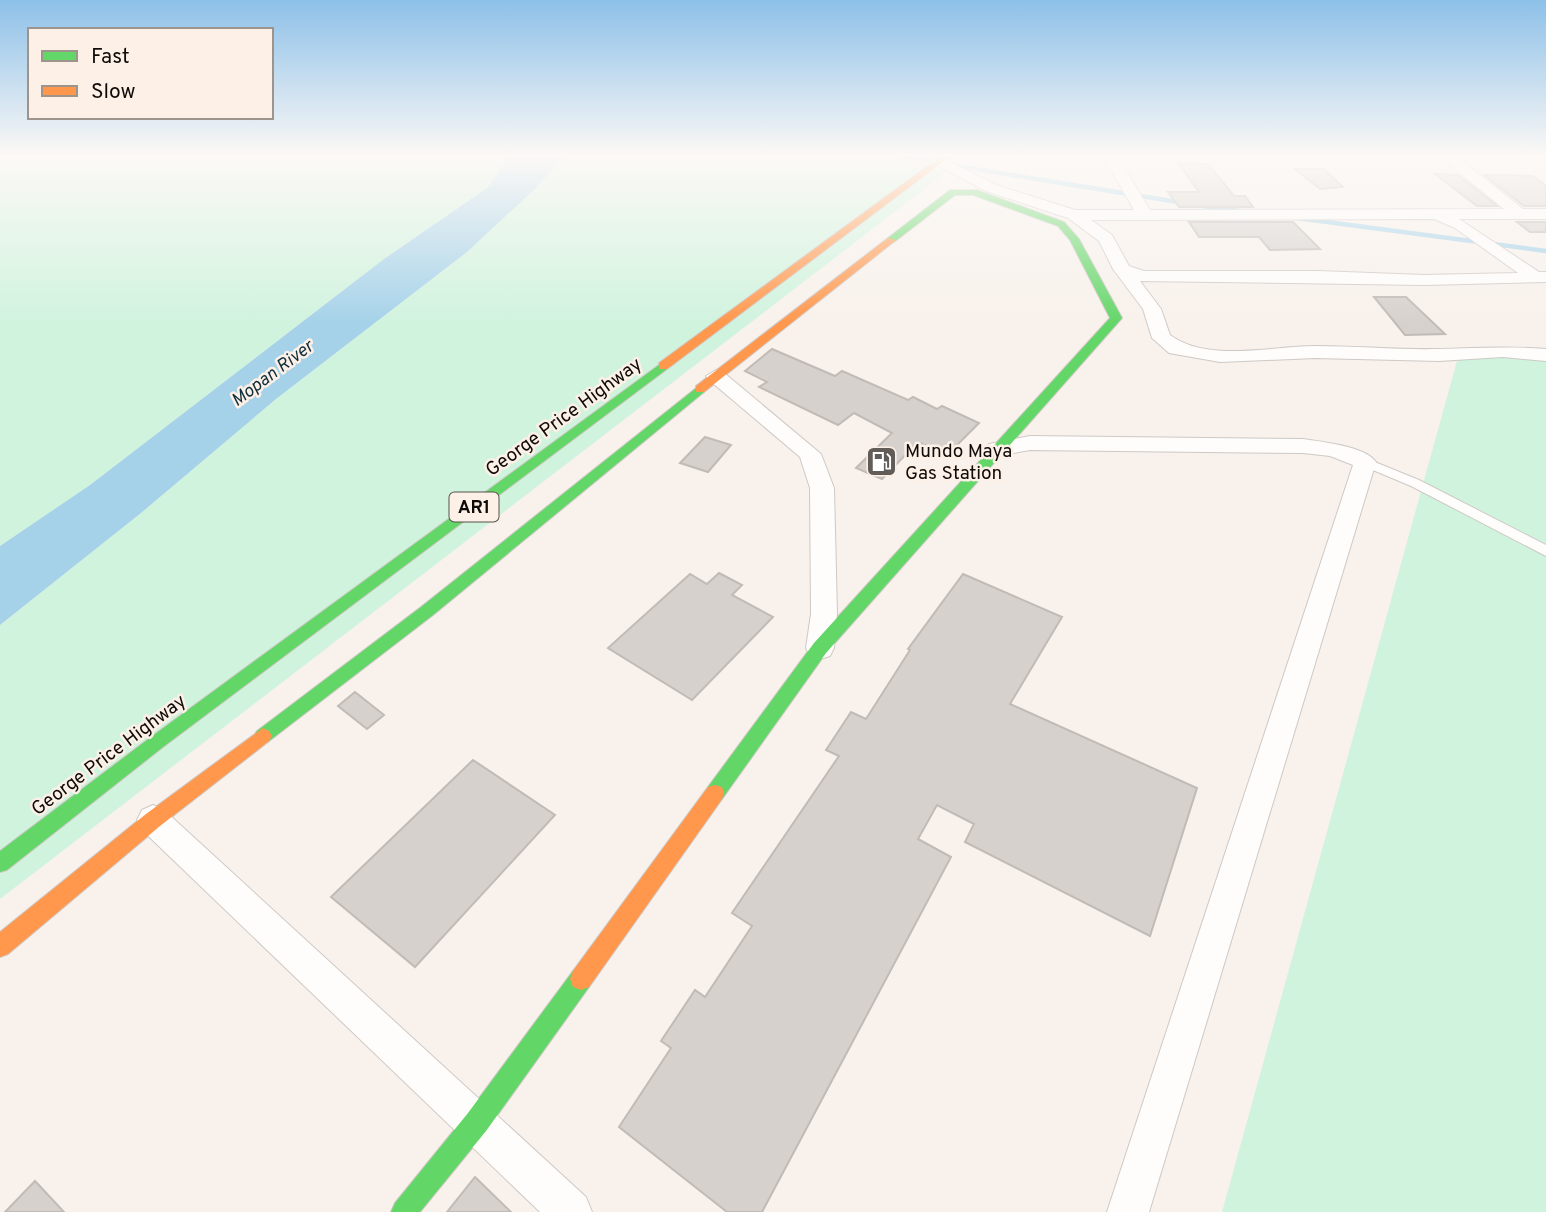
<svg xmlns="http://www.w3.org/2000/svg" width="1546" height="1212" font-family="Overpass,sans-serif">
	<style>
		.green { fill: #d0f3de }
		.water { fill: #a5d2e9 }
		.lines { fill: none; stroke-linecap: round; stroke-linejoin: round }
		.stream { stroke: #a5d2e9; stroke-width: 4.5 }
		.building { fill: #d6d1cd; stroke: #c1bbb7; stroke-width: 2 }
		.lane-casing { stroke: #cec9c5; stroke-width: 2 }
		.street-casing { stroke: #cec9c5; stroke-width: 2 }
		.fast-casing { stroke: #cec9c5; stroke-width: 2 }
		.slow-casing { stroke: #cec9c5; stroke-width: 2 }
		.lane { fill: #fefdfc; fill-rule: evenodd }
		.street { fill: #fefdfc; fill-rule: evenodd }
		.fast { fill: #63d668; fill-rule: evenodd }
		.slow { fill: #ff974d; fill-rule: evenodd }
		.labels { text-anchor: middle; stroke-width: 5; stroke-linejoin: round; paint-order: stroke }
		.far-water-label { font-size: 18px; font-style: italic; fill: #0e2e3d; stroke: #fdf0e7 }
		.shield { fill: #fdf0e7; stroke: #56504b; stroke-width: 2 }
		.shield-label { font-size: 18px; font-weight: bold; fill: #0f0b08 }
		.street-label { font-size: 19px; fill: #0f0b08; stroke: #fdf0e7 }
		.poi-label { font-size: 19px; fill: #0f0b08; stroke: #fdf0e7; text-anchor: start }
	</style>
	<rect width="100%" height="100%" fill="#f8f1ec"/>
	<g class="green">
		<path d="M0,154H511L487,188L384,259L90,485L0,546Z"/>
		<path d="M565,154H900L944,174L0,899V625L141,513L276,399L467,252L536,188Z"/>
		<path d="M1460,350H1546V1212H1222Z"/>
	</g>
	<path class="water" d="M511,154H565L536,188L467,252L276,399L141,513L0,625V546L90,485L384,259L487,188Z"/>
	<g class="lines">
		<g class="stream">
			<path d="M897,154L936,162"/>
			<path d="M951,165L1184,203"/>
			<path d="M1203,206L1240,211"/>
			<path d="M1297,218L1546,251"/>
		</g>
	</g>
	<g class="building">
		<path d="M1178,163L1208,164L1234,196H1245L1253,207H1179L1168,192H1199Z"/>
		<path d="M1295,169H1324L1343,187L1320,189Z"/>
		<path d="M1435,174L1458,175L1497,206H1477Z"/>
		<path d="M1484,175L1533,176L1546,186V206H1524Z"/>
		<path d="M1189,222H1293L1320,249L1270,250L1259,237H1199Z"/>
		<path d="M1517,222H1546V232H1530Z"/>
		<path d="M1374,297H1406L1445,334L1405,335Z"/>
		<path d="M772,349L835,376L842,371L908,400L913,397L937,409L942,406L979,423L947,455L918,442L882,479L856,468L892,433L854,413L838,425L759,387L767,382L745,371Z"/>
		<path d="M705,437L731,445L708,472L680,463Z"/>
		<path d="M719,573L742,585L732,595L773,617L692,700L608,648L690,574L707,584Z"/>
		<path d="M963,574L1062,617L1010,704L1197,788L1150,936L965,842L974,824L937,805L918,839L951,857L762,1212H727L619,1127L671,1048L661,1041L695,990L705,997L752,926L732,913L839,756L826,750L851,712L866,719L910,650L908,649Z"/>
		<path d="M355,692L384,715L367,729L338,706Z"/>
		<path d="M473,760L555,815L415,967L331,897Z"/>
		<path d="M475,1177L511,1212H447Z"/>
		<path d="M35,1181L64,1212H5Z"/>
	</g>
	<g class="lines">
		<defs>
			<path id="lane" d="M1365,458L1419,480L1546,545V556L1411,486L1361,465L1359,462Z"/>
			<g id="street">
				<path d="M1102,154H1116L1150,210L1504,209L1437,154H1453L1523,209H1546V219H1459L1539,272H1546V282L1424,285L1140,281L1161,309L1170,335C1208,363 1271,346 1316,346C1357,346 1398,350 1439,349C1476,348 1510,346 1546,349V361L1503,357L1439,361L1315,358L1220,362L1169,353L1152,338L1143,309L1113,269L1099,241L1068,218L986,191L930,161L942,158L996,185L1075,210H1134ZM1434,219L1455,228L1518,273L1424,275L1318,271H1144L1129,266L1112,235L1091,220Z"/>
				<path d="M716,370L723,372L821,454L834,488L837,614L834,648L830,656L820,659L810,656L806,648L811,614L810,488L800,457L709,380L706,376Z"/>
				<path d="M1030,436L1303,439C1322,442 1365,446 1376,462L1149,1212H1107L1353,465L1330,456L1303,453L1030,450L997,456L986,449L989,444Z"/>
				<path d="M153,805L164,810L586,1197L592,1212H540L142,830L137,820L142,810Z"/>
			</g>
			<g id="fast">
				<path d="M950,190H977L1064,222L1079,239L1122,318L826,653L722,799L715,801L708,799L706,793L708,787L814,643L1110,318L1070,240L1058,226L973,195H955L894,242H888V238Z"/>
				<path d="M663,362L667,363V369L163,747L7,870L0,872V851L151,737Z"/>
				<path d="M700,385L704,386V392L433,615L269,741L263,744L257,741L254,736L257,731L421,607Z"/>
				<path d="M581,968L589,971L592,979L589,987L486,1131L420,1212H391L395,1203L468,1113L573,971Z"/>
			</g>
			<g id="slow">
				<path d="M944,154H953L667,369H659V363Z"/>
				<path d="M888,238L896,240L704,392H696V386Z"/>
				<path d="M263,728L269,731L272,736L269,741L160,826L8,954L0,957V932L146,814Z"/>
				<path d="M715,785L722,787L724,793L722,799L589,987L581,990L573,987L570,979L573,971L708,787Z"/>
			</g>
		</defs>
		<use href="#lane" class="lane-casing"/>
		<use href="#street" class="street-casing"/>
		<use href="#fast" class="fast-casing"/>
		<use href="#slow" class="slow-casing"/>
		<use href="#lane" class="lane"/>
		<use href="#street" class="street"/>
		<use href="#fast" class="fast"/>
		<use href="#slow" class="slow"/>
	</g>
	<linearGradient id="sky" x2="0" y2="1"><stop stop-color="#8dc0e8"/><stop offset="0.48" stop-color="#fcf9f6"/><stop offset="1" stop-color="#fcf9f6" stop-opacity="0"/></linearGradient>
	<rect width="1546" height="324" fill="url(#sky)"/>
	<defs>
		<symbol id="fuel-square" viewBox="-11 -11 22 22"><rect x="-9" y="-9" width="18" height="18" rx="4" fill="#615c58" stroke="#fdf0e7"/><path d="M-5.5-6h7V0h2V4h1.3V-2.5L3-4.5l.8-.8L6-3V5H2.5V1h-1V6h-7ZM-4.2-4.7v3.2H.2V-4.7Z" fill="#fff"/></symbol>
	</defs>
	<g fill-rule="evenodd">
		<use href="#fuel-square" x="864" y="444" width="35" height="35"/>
	</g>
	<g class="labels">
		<g class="far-water-label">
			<text transform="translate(272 373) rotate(-37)" y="6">Mopan River</text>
		</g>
		<rect class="shield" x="449.5" y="492.5" width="49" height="29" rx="5"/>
		<g class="shield-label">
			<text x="474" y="513">AR1</text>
		</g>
		<g class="street-label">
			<text transform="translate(563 416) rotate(-36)" y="7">George Price Highway</text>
			<text transform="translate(108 754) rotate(-37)" y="7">George Price Highway</text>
		</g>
		<g class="poi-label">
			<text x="905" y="457">Mundo Maya<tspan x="905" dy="22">Gas Station</tspan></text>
		</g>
	</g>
	<rect x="28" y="28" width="245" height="91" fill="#fdf0e7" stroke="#9e948e" stroke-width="2"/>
	<rect x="42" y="51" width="35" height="10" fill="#63d668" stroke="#9e948e" stroke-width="2"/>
	<text x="91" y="63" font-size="21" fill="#0f0b08">Fast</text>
	<rect x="42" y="86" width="35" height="10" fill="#ff974d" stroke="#9e948e" stroke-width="2"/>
	<text x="91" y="98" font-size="21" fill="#0f0b08">Slow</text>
</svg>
